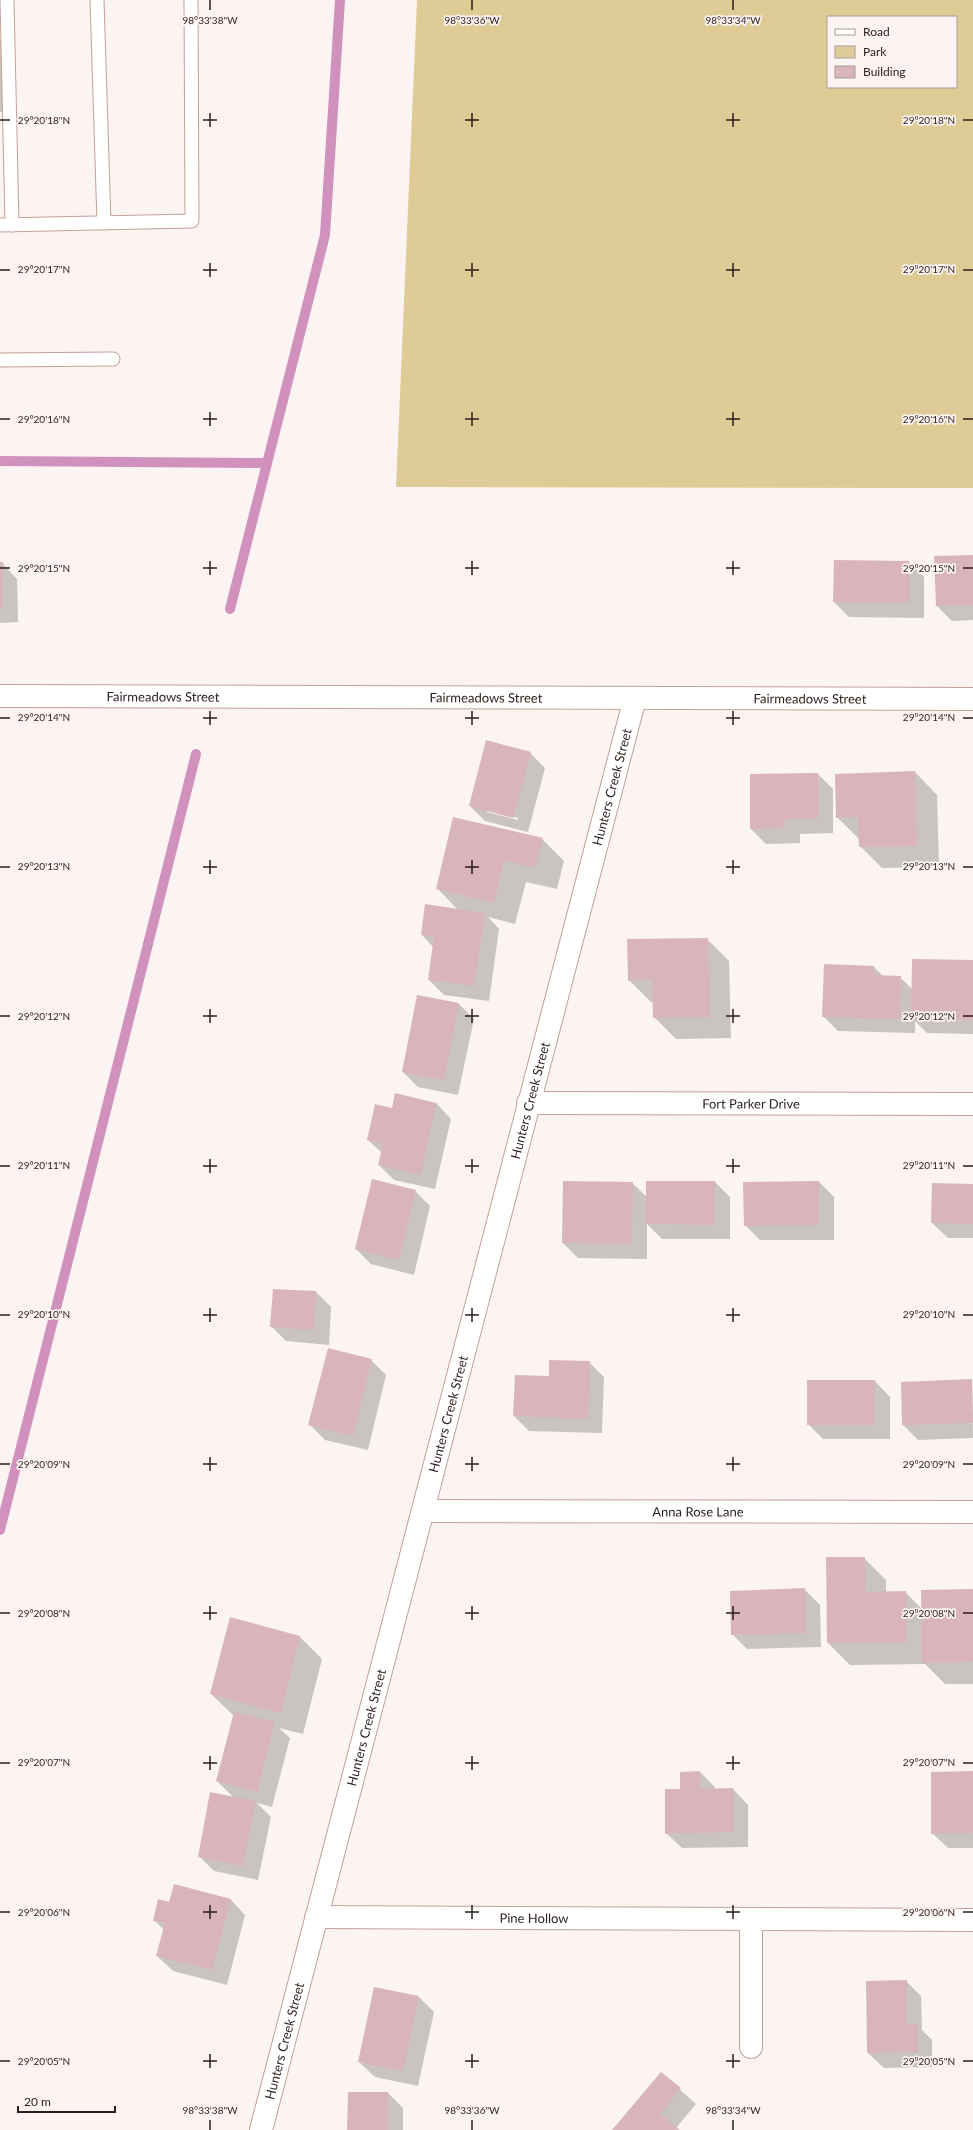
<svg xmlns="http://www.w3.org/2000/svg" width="973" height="2130" font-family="Lato,sans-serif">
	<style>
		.green { fill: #decb96; fill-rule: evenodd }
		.shadow { fill: #0003; fill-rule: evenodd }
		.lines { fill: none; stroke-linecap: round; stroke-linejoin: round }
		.stream { stroke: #d091bd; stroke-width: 10 }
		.building { fill: #d9b5bb }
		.service-casing { stroke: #c3a198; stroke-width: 15 }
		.minor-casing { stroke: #c3a198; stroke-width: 24 }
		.service { stroke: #fff; stroke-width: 13 }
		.minor { stroke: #fff; stroke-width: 22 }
		.ticks { fill: none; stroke: #2b1e1a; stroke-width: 1.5 }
		.labels { text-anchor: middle; stroke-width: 3.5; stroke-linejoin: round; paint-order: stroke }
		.street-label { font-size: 13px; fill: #2b1e1a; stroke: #fcf4f2 }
		.ticks-label { font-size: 10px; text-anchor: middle; fill: #2b1e1a; stroke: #fcf4f2; stroke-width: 3.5; stroke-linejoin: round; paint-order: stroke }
	</style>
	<rect width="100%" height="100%" fill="#fcf4f2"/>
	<path class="green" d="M417,0H973V488L396,487ZM828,17H956V87H828Z"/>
	<g class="shadow">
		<path d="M0,40L14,54V112H0Z"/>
		<path d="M973,556V620L952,621L937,606Z"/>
		<path d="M909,562L924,577V618L849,617L834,602Z"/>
		<path d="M0,563H2L17,579L18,622L0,623Z"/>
		<path d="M530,753L545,768L528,832L485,821L470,806ZM487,810L518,818V820L487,812Z"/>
		<path d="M915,772L937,795L939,867L882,868L860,846L859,839L837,817L836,775Z"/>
		<path d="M818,774L833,789V833L800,834V843L766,844L751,829Z"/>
		<path d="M542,839L564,861L557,889L526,882L515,924L488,917L499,929L489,1001L444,995L429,980L433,947L422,935L458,910L437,888Z"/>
		<path d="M707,939L729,961L731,1038L676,1039L654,1017L653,1002H651L629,980Z"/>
		<path d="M973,961V1034L927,1033L915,1021V1033L838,1031L823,1016L874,967L884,977H900L912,989Z"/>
		<path d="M459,1004L474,1019L458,1095L418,1087L403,1072Z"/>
		<path d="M436,1103L451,1119L435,1189L394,1180L379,1165L382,1153L368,1140L393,1109Z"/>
		<path d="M715,1182L730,1197V1239H662L647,1224V1259L578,1258L563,1243L632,1183L647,1197Z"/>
		<path d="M819,1182L834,1197V1240H760L745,1225Z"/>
		<path d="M973,1185V1238H948L932,1223Z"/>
		<path d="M415,1191L430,1206L414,1275L371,1264L356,1249Z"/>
		<path d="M274,1290L316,1292L331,1307L329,1345L286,1341L271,1326Z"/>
		<path d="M371,1360L386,1375L368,1450L325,1440L310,1425Z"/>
		<path d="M589,1362L604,1377L602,1433L529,1431L514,1416L516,1376L550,1377Z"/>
		<path d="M972,1380L973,1438L918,1440L903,1425Z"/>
		<path d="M808,1381H875L890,1397V1439H823L808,1424Z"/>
		<path d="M864,1558L886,1580V1592H905L922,1609L973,1590V1684H945L925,1664L850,1665L828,1643Z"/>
		<path d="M804,1589L820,1605L821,1647L747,1649L732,1634Z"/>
		<path d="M230,1619L300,1637L322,1659L303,1734L279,1728L290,1738L272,1807L257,1803L271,1817L258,1880L214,1871L199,1856L233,1797L217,1781L234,1716L211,1694Z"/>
		<path d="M700,1772L715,1787V1790L733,1789L748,1805V1847L682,1848L666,1833L681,1790Z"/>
		<path d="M973,1772V1848H948L932,1833Z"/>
		<path d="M230,1899L245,1915L227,1985L173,1971L157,1956L164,1930L154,1920L170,1904Z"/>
		<path d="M906,1981L921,1996L922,2030L932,2040V2067L884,2068L868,2053Z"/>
		<path d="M419,1997L434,2012L418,2086L375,2077L359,2062Z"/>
		<path d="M661,2073L696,2104L676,2128L678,2130H614Z"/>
		<path d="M349,2093H388L403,2108V2130H348Z"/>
	</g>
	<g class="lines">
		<g class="stream">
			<path d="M0,461L267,463"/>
			<path d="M230,609L325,235L340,0"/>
			<path d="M0,1530L196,754"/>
		</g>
	</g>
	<g class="building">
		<path d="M973,555V605L936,606L934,556Z"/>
		<path d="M834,560L909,561V603L833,602Z"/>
		<rect x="0" y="562" width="3" height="46"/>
		<path d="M486,740L531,752L513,818L469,806Z"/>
		<path d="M915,771L917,846L859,847L858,817L836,818L835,774Z"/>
		<path d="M818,773V818L785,819V828L750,829V774Z"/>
		<path d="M453,817L543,838L535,868L504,860L494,903L436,889Z"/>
		<path d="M425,904L485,913L474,986L428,980L434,937L421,935Z"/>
		<path d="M708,938L710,1017L653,1018L652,980L628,981L627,939Z"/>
		<path d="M912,959L973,960V1020L911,1019Z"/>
		<path d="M824,964L874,966V975L901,976L900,1019L822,1017Z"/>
		<path d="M417,995L459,1003L444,1080L402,1072Z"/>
		<path d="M395,1093L436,1103L421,1175L378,1165L383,1144L367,1140L375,1104L392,1108Z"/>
		<path d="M372,1179L416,1190L399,1260L355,1249Z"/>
		<path d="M563,1181L633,1182L632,1244L562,1243Z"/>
		<path d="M646,1181H715V1225L646,1224Z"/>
		<path d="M819,1181V1225L744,1226L743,1182Z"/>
		<path d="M932,1183L973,1184V1224L931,1223Z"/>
		<path d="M273,1289L316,1291L314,1330L270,1327Z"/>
		<path d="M328,1348L372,1359L353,1436L308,1425Z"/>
		<path d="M549,1360L590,1361L588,1419L513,1416L515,1375L549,1376Z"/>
		<path d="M972,1379L973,1423L902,1425L901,1382Z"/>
		<rect x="807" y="1380" width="68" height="45"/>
		<path d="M826,1557H865V1592L906,1591L907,1642L827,1643Z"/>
		<path d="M805,1588L806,1633L731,1635L730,1591Z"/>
		<path d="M973,1589V1662L922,1663L921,1590Z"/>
		<path d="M230,1617L300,1636L281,1713L210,1694Z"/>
		<path d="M234,1712L275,1722L257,1792L216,1781Z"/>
		<path d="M700,1771V1789L733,1788L734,1832L665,1834V1789H680V1772Z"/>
		<path d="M973,1771V1833L931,1834V1772Z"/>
		<path d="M210,1792L256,1801L243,1866L198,1857Z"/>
		<path d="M174,1884L231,1899L212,1970L156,1956L165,1923L153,1921L158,1899L169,1902Z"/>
		<path d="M907,1980V2024H917L918,2052L867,2053L866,1981Z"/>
		<path d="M374,1987L419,1996L403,2071L358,2062Z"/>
		<path d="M661,2072L681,2088L660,2114L680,2130H612Z"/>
		<path d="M348,2092H388V2130H347Z"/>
	</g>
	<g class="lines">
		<defs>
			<g id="service">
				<path d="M7,0L12,225"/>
				<path d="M97,0L104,223"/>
				<path d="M0,225L192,221L191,0"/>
				<path d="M0,360L113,359"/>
			</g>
			<g id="minor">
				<path id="s1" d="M0,696L973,699"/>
				<path id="s2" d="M528,1103L973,1104"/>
				<path id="s3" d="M424,1511L973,1512"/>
				<path id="s4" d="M316,1917L973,1920"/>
				<path d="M751,1920V2047"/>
				<path id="s5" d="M261,2130L635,698"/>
			</g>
		</defs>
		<use href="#service" class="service-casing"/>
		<use href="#minor" class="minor-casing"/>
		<use href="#service" class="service"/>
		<use href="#minor" class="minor"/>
	</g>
	<path class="ticks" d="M210,0V10M472,0V10M733,0V10M210,113V127M472,113V127M733,113V127M0,120H10M203,120H217M465,120H479M726,120H740M963,120H973M210,263V277M472,263V277M733,263V277M0,270H10M203,270H217M465,270H479M726,270H740M963,270H973M210,412V426M472,412V426M733,412V426M0,419H10M203,419H217M465,419H479M726,419H740M963,419H973M210,561V575M472,561V575M733,561V575M0,568H10M203,568H217M465,568H479M726,568H740M963,568H973M210,711V725M472,711V725M733,711V725M0,718H10M203,718H217M465,718H479M726,718H740M963,718H973M210,860V874M472,860V874M733,860V874M0,867H10M203,867H217M465,867H479M726,867H740M963,867H973M210,1009V1023M472,1009V1023M733,1009V1023M0,1016H10M203,1016H217M465,1016H479M726,1016H740M963,1016H973M210,1159V1173M472,1159V1173M733,1159V1173M0,1166H10M203,1166H217M465,1166H479M726,1166H740M963,1166H973M210,1308V1322M472,1308V1322M733,1308V1322M0,1315H10M203,1315H217M465,1315H479M726,1315H740M963,1315H973M210,1457V1471M472,1457V1471M733,1457V1471M0,1464H10M203,1464H217M465,1464H479M726,1464H740M963,1464H973M210,1606V1620M472,1606V1620M733,1606V1620M0,1613H10M203,1613H217M465,1613H479M726,1613H740M963,1613H973M210,1756V1770M472,1756V1770M733,1756V1770M0,1763H10M203,1763H217M465,1763H479M726,1763H740M963,1763H973M210,1905V1919M472,1905V1919M733,1905V1919M0,1912H10M203,1912H217M465,1912H479M726,1912H740M963,1912H973M210,2054V2068M472,2054V2068M733,2054V2068M0,2061H10M203,2061H217M465,2061H479M726,2061H740M963,2061H973M210,2120V2130M472,2120V2130M733,2120V2130"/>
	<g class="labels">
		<g class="street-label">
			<text dy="5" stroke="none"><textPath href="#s1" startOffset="163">Fairmeadows Street</textPath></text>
			<text dy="5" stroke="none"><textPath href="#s1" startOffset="486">Fairmeadows Street</textPath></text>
			<text dy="5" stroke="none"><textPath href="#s1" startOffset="810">Fairmeadows Street</textPath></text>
			<text dy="5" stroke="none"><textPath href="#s5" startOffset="1388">Hunters Creek Street</textPath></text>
			<text dy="5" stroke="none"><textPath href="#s5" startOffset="1064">Hunters Creek Street</textPath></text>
			<text dy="5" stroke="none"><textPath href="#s2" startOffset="223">Fort Parker Drive</textPath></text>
			<text dy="5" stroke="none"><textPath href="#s5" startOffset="740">Hunters Creek Street</textPath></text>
			<text dy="5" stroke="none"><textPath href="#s3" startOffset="274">Anna Rose Lane</textPath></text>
			<text dy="5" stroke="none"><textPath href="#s5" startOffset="416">Hunters Creek Street</textPath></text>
			<text dy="5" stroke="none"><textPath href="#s4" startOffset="218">Pine Hollow</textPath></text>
			<text dy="5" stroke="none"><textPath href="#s5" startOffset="92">Hunters Creek Street</textPath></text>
		</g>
	</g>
	<g class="ticks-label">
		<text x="210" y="24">98°33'38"W</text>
		<text x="472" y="24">98°33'36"W</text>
		<text x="733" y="24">98°33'34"W</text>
		<text x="44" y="124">29°20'18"N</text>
		<text x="929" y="124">29°20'18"N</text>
		<text x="44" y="273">29°20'17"N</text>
		<text x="929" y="273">29°20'17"N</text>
		<text x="44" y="423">29°20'16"N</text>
		<text x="929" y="423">29°20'16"N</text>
		<text x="44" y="572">29°20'15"N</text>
		<text x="929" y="572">29°20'15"N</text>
		<text x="44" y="721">29°20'14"N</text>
		<text x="929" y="721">29°20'14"N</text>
		<text x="44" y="870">29°20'13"N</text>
		<text x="929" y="870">29°20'13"N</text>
		<text x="44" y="1020">29°20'12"N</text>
		<text x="929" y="1020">29°20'12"N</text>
		<text x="44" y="1169">29°20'11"N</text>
		<text x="929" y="1169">29°20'11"N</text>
		<text x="44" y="1318">29°20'10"N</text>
		<text x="929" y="1318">29°20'10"N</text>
		<text x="44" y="1468">29°20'09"N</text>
		<text x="929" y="1468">29°20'09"N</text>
		<text x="44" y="1617">29°20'08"N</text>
		<text x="929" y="1617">29°20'08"N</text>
		<text x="44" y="1766">29°20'07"N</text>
		<text x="929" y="1766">29°20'07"N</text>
		<text x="44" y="1916">29°20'06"N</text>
		<text x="929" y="1916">29°20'06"N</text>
		<text x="44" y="2065">29°20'05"N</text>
		<text x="929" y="2065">29°20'05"N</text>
		<text x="210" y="2114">98°33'38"W</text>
		<text x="472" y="2114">98°33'36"W</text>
		<text x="733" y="2114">98°33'34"W</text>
	</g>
	<rect x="827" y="16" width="130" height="72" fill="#fcf4f2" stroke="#a89e9c"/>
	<rect x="835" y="29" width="20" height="6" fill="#ffffff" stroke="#a89e9c"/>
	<text x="863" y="36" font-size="12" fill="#2b1e1a">Road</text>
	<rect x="835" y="46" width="20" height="12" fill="#decb96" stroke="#a89e9c"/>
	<text x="863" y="56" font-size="12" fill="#2b1e1a">Park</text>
	<rect x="835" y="66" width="20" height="12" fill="#d9b5bb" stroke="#a89e9c"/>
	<text x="863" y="76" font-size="12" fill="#2b1e1a">Building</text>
	<path d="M18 2106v6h97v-6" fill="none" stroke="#2b1e1a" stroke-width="2"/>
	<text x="24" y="2106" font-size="12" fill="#2b1e1a" stroke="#fcf4f2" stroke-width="3" paint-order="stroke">20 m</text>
</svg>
